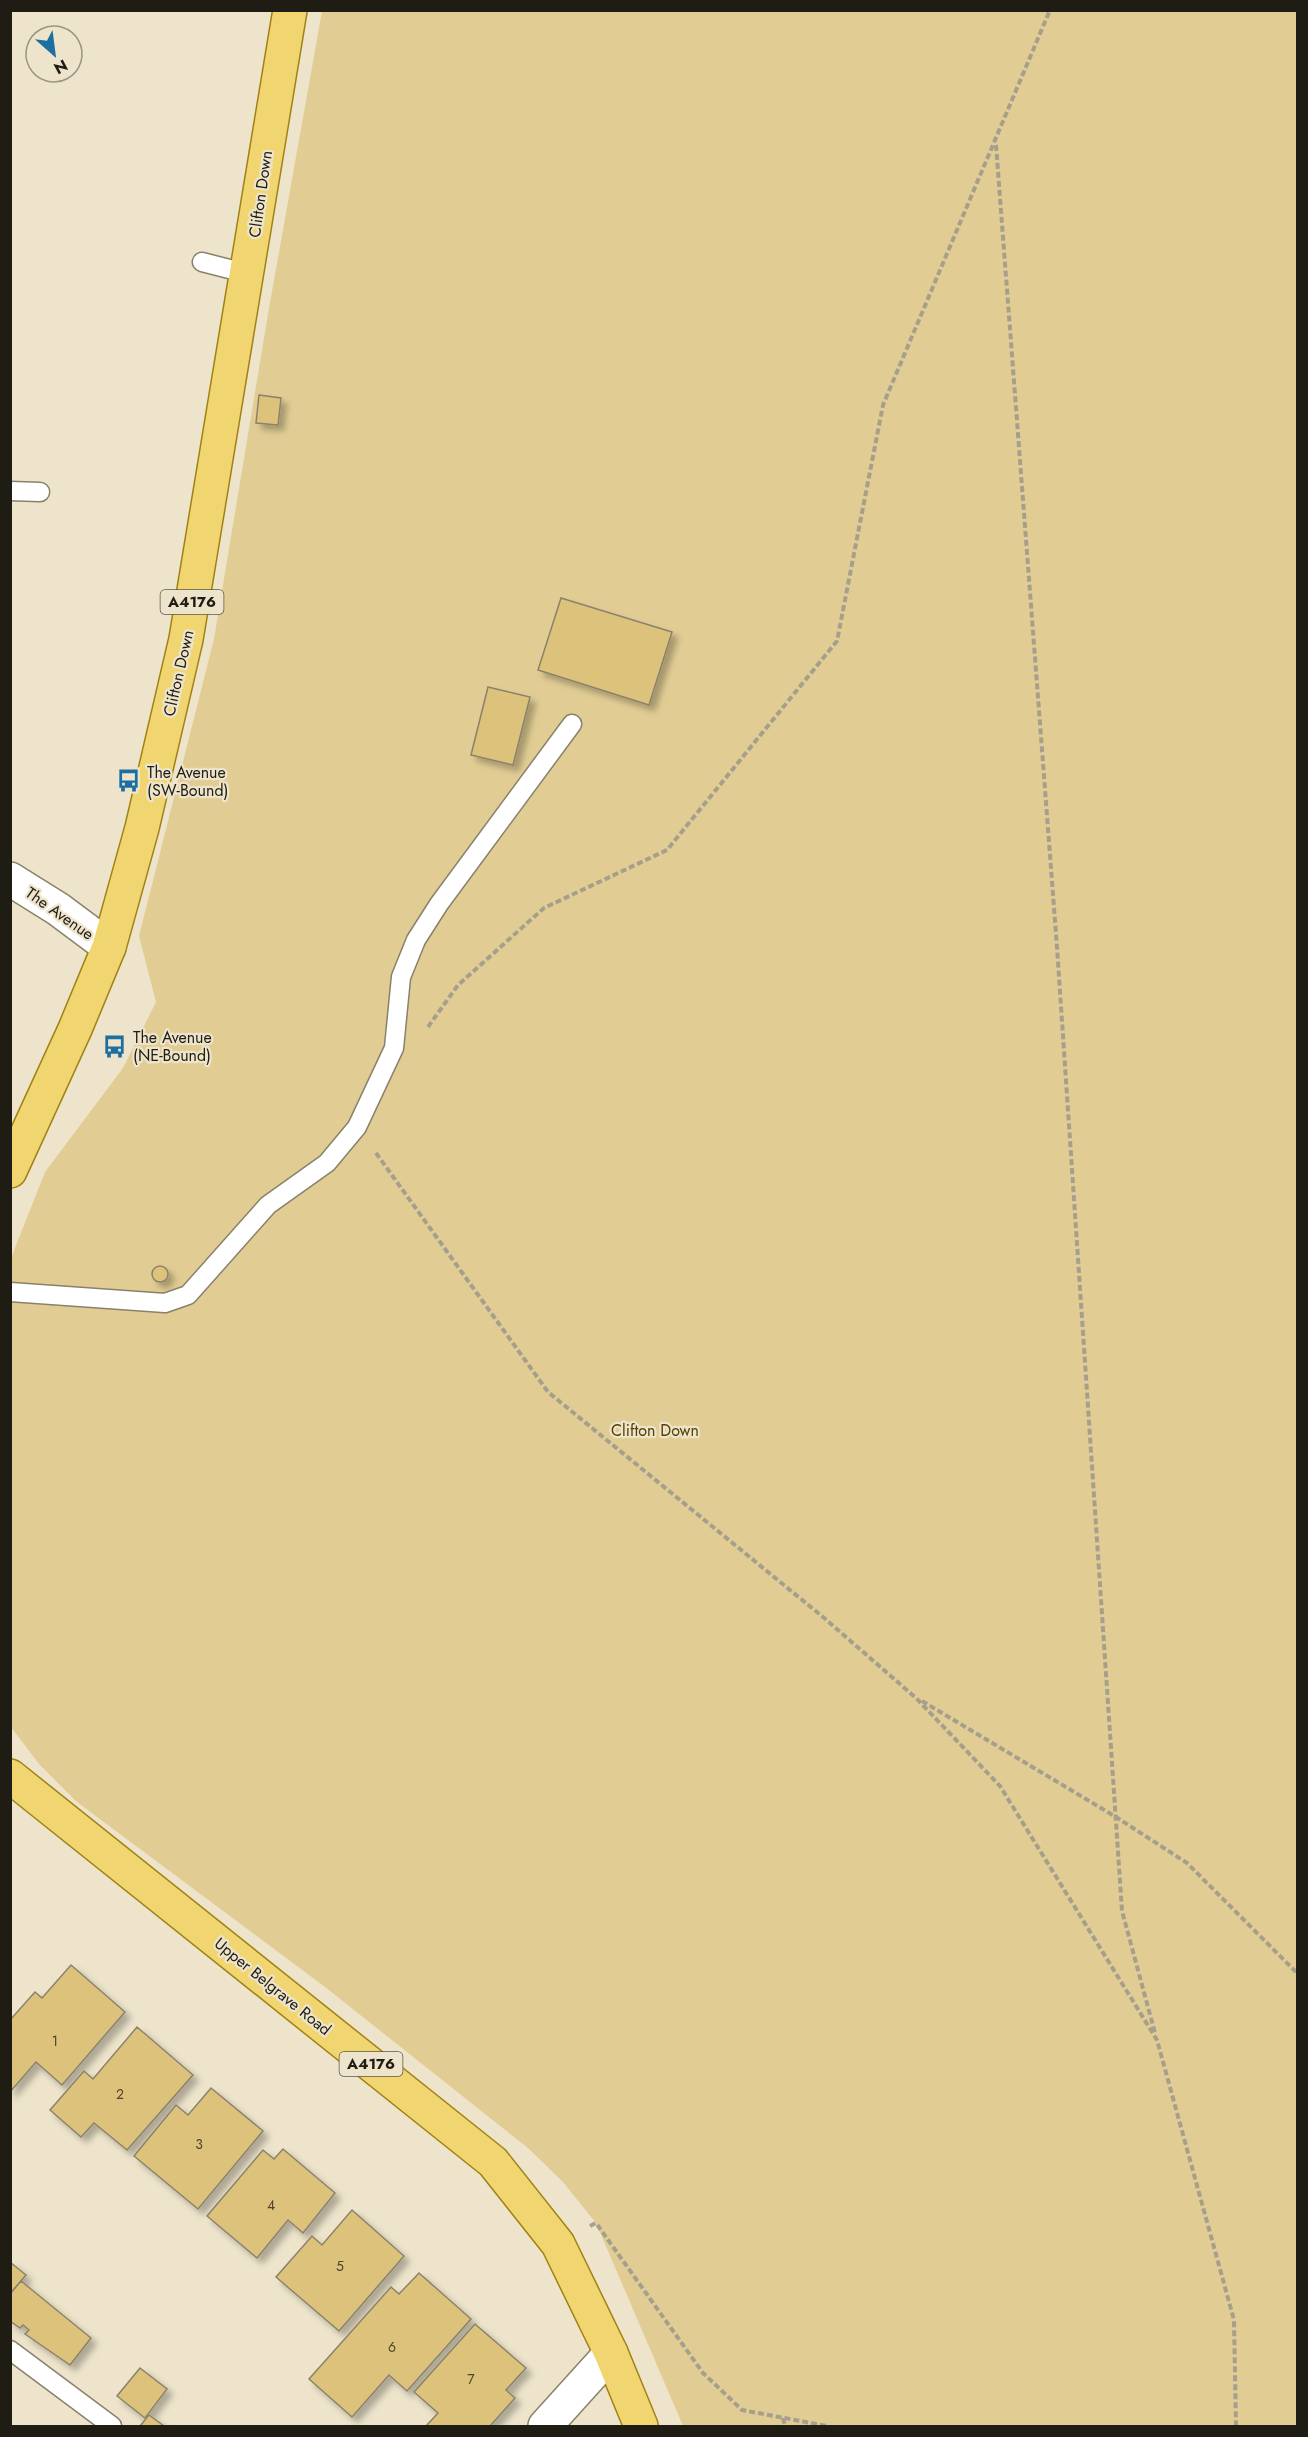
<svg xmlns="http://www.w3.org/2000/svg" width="1308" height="2437" font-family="Jost,sans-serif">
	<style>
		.green { fill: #e1cd94 }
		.building { fill: #dcc27a; stroke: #8a826b; stroke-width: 1.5; filter: url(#shadow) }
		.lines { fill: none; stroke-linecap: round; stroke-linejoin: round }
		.lane-casing { stroke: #89816a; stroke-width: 21 }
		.street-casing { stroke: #89816a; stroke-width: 36 }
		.primary-casing { stroke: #a08213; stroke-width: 36 }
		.path { stroke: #a69f8c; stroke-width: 4; stroke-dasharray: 6 3; stroke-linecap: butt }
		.lane { stroke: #fff; stroke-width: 18 }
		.street { stroke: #fff; stroke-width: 33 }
		.primary { stroke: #f0d571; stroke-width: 33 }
		.labels { text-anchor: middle; stroke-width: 4.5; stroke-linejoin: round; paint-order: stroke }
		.number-label { font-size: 14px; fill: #4e462d }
		.shield { fill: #ede4cb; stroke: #5d584a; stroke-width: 1.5 }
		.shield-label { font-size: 15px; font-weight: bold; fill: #1f1c13 }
		.street-label { font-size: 16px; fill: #1f1c13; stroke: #ede4cb }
		.poi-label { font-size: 16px; fill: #1f1c13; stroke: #ede4cb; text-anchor: start }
		.park-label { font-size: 16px; fill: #534105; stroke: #ede4cb }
	</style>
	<defs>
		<filter id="shadow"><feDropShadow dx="5.5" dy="5.5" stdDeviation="3" flood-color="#0004"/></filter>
	</defs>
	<rect width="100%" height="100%" fill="#ede4cb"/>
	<path class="green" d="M322,11H1297V2426H683L596,2223L563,2182L528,2148L325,1987L77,1802L39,1764L11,1727V1258L45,1172L123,1068L156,1002L139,936L214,639L268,314Z"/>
	<g class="building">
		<path d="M259,395L281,398L278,425L256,423Z"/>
		<path d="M561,598L672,632L649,705L538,670Z"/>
		<path d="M488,687L530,697L513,765L471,755Z"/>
		<circle cx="160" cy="1274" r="8"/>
		<path d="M71,1965L125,2012L62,2085L36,2062L10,2092V2020L35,1992L42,1998Z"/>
		<path d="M137,2027L193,2075L127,2150L94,2123L81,2137L50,2110L84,2071L93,2079Z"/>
		<path d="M211,2088L263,2131L198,2209L134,2156L176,2105L188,2115Z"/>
		<path d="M283,2149L335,2193L303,2233L288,2220L257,2258L207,2216L263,2150L274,2159Z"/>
		<path d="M352,2210L404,2256L339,2331L276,2277L312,2236L322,2245Z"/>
		<path d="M10,2262L26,2275L10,2294Z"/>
		<path d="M419,2273L471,2319L407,2391L389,2375L352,2417L309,2379L391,2287L399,2294Z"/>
		<path d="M21,2281L91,2338L70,2365L25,2334L29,2330L23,2325L20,2328L10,2321V2294Z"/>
		<path d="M475,2324L526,2368L506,2390L515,2398L490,2426H426L438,2413L414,2392Z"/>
		<path d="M140,2368L167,2389L145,2418L117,2396Z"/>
		<path d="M149,2415L164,2426H140Z"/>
	</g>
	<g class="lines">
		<defs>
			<g id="lane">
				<path d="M202,262L249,274"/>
				<path d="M10,491L40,492"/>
				<path d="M10,1292L165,1303L188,1295L268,1205L327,1163L357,1127L394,1048L401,977L416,940L439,904L572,724"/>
				<path d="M10,2350L112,2426"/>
			</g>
			<g id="street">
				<path d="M10,879L58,909L109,947"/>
				<path d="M545,2426L611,2353"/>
			</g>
			<g id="primary">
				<path d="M10,1171L75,1029L109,947L142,828L186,639L290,10"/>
				<path d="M10,1776L493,2162L558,2244L611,2353L641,2426"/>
			</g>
		</defs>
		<use href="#lane" class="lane-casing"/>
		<use href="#street" class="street-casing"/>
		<use href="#primary" class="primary-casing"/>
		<g class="path">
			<path d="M996,145L1057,947L1122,1911L1155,2033"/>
			<path d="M428,1027L458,985L544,908L667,850L837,641L883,405L1050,10"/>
			<path d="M376,1153L548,1392L823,1617L916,1698L1000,1786L1157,2040L1234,2320L1236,2426"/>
			<path d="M922,1701L1116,1817L1187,1863L1298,1974"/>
			<path d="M590,2226L596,2223L703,2373L742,2410L827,2426"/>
			<path d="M783,2418L785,2426"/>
		</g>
		<use href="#lane" class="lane"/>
		<use href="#street" class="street"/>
		<use href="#primary" class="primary"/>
	</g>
	<defs>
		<symbol id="bus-bare" viewBox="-9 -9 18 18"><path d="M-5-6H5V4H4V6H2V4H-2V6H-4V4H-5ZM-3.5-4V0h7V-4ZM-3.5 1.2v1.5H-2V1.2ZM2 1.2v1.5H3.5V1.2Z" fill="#1c6fa0" stroke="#ede4cb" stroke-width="2.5" paint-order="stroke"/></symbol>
	</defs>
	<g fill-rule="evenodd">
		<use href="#bus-bare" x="112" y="764" width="33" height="33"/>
		<use href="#bus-bare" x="98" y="1030" width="33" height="33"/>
	</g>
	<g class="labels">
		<g class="number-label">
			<text x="55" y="2046">1</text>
			<text x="120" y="2099">2</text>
			<text x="199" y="2149">3</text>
			<text x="271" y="2210">4</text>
			<text x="340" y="2271">5</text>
			<text x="392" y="2352">6</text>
			<text x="471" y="2384">7</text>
		</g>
		<g class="shield">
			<rect x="160.5" y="590" width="63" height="24" rx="4.5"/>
			<rect x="339.5" y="2052" width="63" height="24" rx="4.5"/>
		</g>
		<g class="shield-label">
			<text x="192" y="607">A4176</text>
			<text x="371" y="2069">A4176</text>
		</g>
		<g class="street-label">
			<text transform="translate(260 194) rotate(-82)" y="6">Clifton Down</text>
			<text transform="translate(178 673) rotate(-77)" y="6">Clifton Down</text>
			<text transform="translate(60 913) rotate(35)" y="6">The Avenue</text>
			<text transform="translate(273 1986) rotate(39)" y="6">Upper Belgrave Road</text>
		</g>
		<g class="poi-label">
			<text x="147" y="778">The Avenue<tspan x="147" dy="18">(SW-Bound)</tspan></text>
			<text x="133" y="1043">The Avenue<tspan x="133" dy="18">(NE-Bound)</tspan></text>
		</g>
		<g class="park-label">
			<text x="655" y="1436">Clifton Down</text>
		</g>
	</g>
	<rect width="1308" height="2437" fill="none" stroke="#1f1c13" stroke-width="24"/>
	<g transform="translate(54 54) rotate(152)"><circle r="28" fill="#ede4cb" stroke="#9b9481" stroke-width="1.5"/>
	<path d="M0-4.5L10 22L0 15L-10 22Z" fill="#1c6fa0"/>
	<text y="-9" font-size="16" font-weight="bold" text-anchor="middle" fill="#1f1c13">N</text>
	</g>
</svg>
